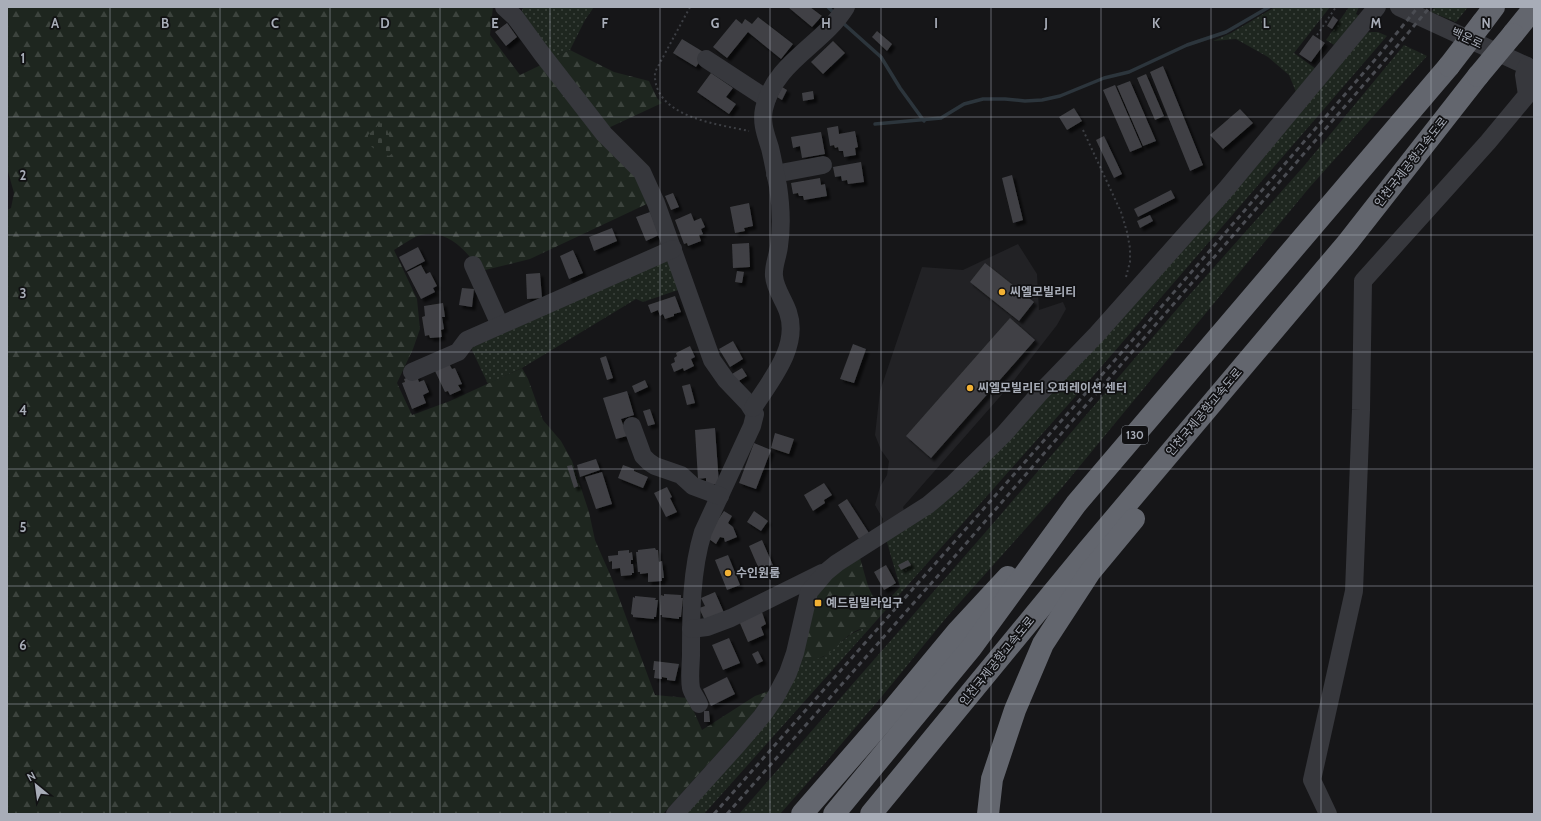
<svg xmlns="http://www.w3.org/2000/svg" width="1541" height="821" font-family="Cabin,'Noto Sans KR',sans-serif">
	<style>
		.built { fill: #222225 }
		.grass { fill: url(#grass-dots) }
		.forest { fill: url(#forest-firs) }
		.cemetery { fill: url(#cemetery-stones) }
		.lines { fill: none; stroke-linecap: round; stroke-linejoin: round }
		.stream { stroke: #2c353c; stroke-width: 3.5 }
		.building { fill: #404145; filter: url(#shadow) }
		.path { stroke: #3d3f44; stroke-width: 2; stroke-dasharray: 2 3; stroke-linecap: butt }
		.minor { stroke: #37383d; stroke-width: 18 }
		.highway { stroke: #63666e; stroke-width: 22 }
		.rail { stroke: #4a4c52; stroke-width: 3; stroke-dasharray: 5 4; stroke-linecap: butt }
		.highway-bridge { stroke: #63666e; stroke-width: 22 }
		.grid { fill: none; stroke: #a8adb8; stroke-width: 1; stroke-opacity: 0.55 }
		.poi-dot { fill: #f2b134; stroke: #111113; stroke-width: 1.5 }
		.labels { text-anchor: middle; stroke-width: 3.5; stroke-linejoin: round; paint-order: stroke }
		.shield { fill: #111113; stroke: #7b7e86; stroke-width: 1 }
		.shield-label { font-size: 11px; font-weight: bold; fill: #a8adb8 }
		.street-label { font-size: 12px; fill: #a8adb8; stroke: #111113 }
		.poi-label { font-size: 12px; font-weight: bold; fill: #a8adb8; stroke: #111113; text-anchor: start }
		.grid-label { font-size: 13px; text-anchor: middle; font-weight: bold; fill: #a8adb8; stroke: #111113; stroke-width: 3.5; stroke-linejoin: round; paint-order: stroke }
	</style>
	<defs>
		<pattern id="grass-dots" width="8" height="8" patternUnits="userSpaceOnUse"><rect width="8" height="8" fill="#1e261f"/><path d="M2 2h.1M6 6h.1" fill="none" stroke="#3c433d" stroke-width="1.8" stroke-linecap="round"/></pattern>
		<pattern id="forest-firs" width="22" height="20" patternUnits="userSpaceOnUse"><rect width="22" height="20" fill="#1e261f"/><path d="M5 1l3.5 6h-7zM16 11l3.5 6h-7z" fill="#3c433d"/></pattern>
		<pattern id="cemetery-stones" width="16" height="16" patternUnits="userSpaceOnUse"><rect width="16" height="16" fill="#1e261f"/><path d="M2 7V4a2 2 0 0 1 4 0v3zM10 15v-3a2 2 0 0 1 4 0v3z" fill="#3c433d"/></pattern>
		<filter id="shadow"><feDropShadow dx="3.5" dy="3.5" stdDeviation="1" flood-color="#0009"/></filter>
	</defs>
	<rect width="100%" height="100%" fill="#161618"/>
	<path class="built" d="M1018,244L1037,274L1039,310L1063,302L1066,309L1057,325L1012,383L903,507L905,513L881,530L883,519L875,505L880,487L887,475L889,461L881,450L875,435L880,391L922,267L963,270Z"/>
	<g class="grass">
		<path d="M523,7H594L585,20L570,50L550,60L521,15Z"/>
		<path d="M1275,7H1330L1294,53L1316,69L1296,92L1289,75L1268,57L1236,39L1213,41L1231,33Z"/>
		<path d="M1349,7H1359L1356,14L1359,16L1334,45L1326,40Z"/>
		<path d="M1435,7H1468L1456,22L1431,12Z"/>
		<path d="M1369,32H1378L1387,36L1082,389L884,612L881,608L900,587L886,539L940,502L1362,35Z"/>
		<path d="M1404,45L1427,56L1309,188L1060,490L946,618L883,695L826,762L780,814H739L990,527L1183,302L1304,166Z"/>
		<path d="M661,260L669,261L681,289L643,302L636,299L522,368L488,384L471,348Z"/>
		<path d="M864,628L869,629L704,814H685L800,661L823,657L851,634Z"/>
	</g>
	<g class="forest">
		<path d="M8,7H493L490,35L520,75L545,63L633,167L651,202L530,259L481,271C466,251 449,229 421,235C414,236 401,246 394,250L417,299L420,329L413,349L397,383L412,415L450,401L522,368L528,379L543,420L561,441L572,461L589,512L595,540L612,579L655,695L688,698L702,730L755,696L769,691L751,716L663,814H141L127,813L124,814H7V210L11,208L14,193L7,168V35Z"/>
		<path d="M570,50L614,72L649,81L657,98L662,103L604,130L550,60Z"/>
		<path d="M860,558L868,586L875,601L884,612L869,629C850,625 838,651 822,657C816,660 807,660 800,661L811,605L821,583Z"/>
	</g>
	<path class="cemetery" d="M381,123L386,126L394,152L389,156C378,150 367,149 368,135Z"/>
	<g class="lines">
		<g class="stream">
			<path d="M828,7L834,13"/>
			<path d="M843,23L881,57L900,88L924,121"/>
			<path d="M875,124L941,118L964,104L983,99H1005L1025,101L1042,100L1060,96L1104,78L1129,72L1187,45L1226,32L1269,7"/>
		</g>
	</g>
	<g class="building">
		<path d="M788,7H810L822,16L812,27Z"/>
		<path d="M1333,16L1338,20L1332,29L1327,26Z"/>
		<path d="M758,17L793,44L781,59L748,32L727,58L713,47L736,19L742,24L745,19L752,24Z"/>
		<path d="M507,23L517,37L506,46L495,32Z"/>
		<path d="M877,31L892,44L887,51L872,37Z"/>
		<path d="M1313,35L1325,43L1311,62L1299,54Z"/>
		<path d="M682,39L705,53L696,67L673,53Z"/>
		<path d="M833,41L845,53L823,74L811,62Z"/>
		<path d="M1163,66L1203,165L1190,171L1150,72Z"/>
		<path d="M711,73L733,88L726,97L736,104L729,114L697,92Z"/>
		<path d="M1146,74L1164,116L1155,120L1137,78Z"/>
		<path d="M1130,81L1156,141L1143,146L1117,86Z"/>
		<path d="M1115,85L1142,147L1130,152L1103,90Z"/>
		<path d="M782,87L787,90L782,100L777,97Z"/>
		<path d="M813,91L814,99L803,101L802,93Z"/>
		<path d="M1074,108L1082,121L1067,130L1059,117Z"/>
		<path d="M1240,109L1253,123L1223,149L1210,135Z"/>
		<path d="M838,126L839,134L855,131L858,147L855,148L856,155L844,157L843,151H839L838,147L835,148L834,145L830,146L827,128Z"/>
		<path d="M821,132L825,154L802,158L800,146L793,148L791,137Z"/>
		<path d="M1104,136L1122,174L1114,178L1096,140Z"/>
		<path d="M861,162L864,182L848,184L847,180L842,181L841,176L835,177L833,167Z"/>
		<path d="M1012,175L1023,220L1013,223L1002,178Z"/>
		<path d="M820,178L821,185L825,184L827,196L804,200L803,196H799L798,193L793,194L791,183Z"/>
		<path d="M1171,190L1175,198L1138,217L1134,209Z"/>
		<path d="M673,193L679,207L671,210L665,196Z"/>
		<path d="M749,203L753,226L744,228L745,231L735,233L730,207Z"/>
		<path d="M650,212L659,235L646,241L636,217Z"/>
		<path d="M691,213L694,221L701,218L705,227L701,229L703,234L699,235L701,241L688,246L687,243L684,244L675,220Z"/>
		<path d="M1150,215L1153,221L1140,228L1137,221Z"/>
		<path d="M612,228L617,241L594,251L589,237Z"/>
		<path d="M749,243L750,267L733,268L732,244Z"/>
		<path d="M418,247L425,261L406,271L399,257Z"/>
		<path d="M573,250L583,273L569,279L560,256Z"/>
		<path d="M985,263L1034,302L1019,321L970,282Z"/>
		<path d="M421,265L426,274L430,272L437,286L433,288L435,292L421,299L407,272Z"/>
		<path d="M737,271L744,272L742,283L735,282Z"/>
		<path d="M540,273L542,298L527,299L526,274Z"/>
		<path d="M462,288L474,289L472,307L459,305Z"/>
		<path d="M675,296L681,312L674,314V316L665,319L663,314L660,316L658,310L651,313L648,305Z"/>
		<path d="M443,303L445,317H442L444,329L441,330L442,337L430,338L429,335L425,336L422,317L425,316L424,306Z"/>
		<path d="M1010,318L1035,340L931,458L906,436Z"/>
		<path d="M733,341L743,359L730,367L719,349Z"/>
		<path d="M853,344L866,349L854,383L840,379Z"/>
		<path d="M690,346L695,357L691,359L694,366L684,371L683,368L674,372L671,364L675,362L674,358L677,356L676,353Z"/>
		<path d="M606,356L613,378L607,380L600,358Z"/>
		<path d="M448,362L452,369L455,368L462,384L458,385L461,390L450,395L448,391L445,392L435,371Z"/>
		<path d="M742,368L747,376L737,382L732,374Z"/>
		<path d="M416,374L419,382L424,380L429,392L423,395L426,403L412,409L402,383L405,382L404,379Z"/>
		<path d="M645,380L648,387L635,393L632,386Z"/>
		<path d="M690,384L695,403L687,405L682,386Z"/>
		<path d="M627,391L634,415L621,419L627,436L616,439L603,398Z"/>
		<path d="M650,409L655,424L648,426L643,411Z"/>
		<path d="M715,428L719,484H706V478L698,479L695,430Z"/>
		<path d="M775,433L794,439L789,454L771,448Z"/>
		<path d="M754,443L771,450L756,489L739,483Z"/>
		<path d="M596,459L600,470L580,477L577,465Z"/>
		<path d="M572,465L578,486L574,488L567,466Z"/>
		<path d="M623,465L634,469V471L648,477L643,488L618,478Z"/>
		<path d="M602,472L612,504L596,509L585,477Z"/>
		<path d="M824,483L832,495L824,500L825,503L813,511L804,495Z"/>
		<path d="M667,487L672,497L670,498L677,512L666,517L654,493Z"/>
		<path d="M847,499L869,533L859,539L838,505Z"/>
		<path d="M724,511L732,516L728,523L733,527L737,537L725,542L724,538L720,537L716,544L706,537Z"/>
		<path d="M754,511L768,521L761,531L747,522Z"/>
		<path d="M762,540L775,570L762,576L749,546Z"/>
		<path d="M655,548L656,550H658L659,562L662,561L664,578H662V581L648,582V573L640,574V572H638L636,552H638V550Z"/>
		<path d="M629,550V553L632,552L633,560H631V564H633L634,573H632V575L621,576L620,568L612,569V561L609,562L608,556L618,555V551Z"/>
		<path d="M728,555L740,585L727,590L715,560Z"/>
		<path d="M908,560L911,565L901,570L898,565Z"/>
		<path d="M886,565L896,583L884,590L874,572Z"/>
		<path d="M715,592L725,615L706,623L699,608L705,606L701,598Z"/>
		<path d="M664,594L681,595V598H683L681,617H679V619L662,617V615H660L661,595L664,596Z"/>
		<path d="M635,596L656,598L655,600H658L656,617H654V619L633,617V615L631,614L633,597L635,598Z"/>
		<path d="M762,612L766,624L761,627L764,635L748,642L739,621Z"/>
		<path d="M729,638L740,663L723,670L712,645Z"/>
		<path d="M758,651L763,661L757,664L752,654Z"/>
		<path d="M654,661L679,664L675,681L667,680V678L662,677V679L654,678L655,670H653Z"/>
		<path d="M727,677L735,694L711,706L703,689Z"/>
		<path d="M704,711H709L710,722H704Z"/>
	</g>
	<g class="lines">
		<g class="path">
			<path d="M690,7L655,72C652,117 717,124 749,131"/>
			<path d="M1317,35L1336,7"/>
			<path d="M1083,130L1121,212L1127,232L1130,248V262L1126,277"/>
		</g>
		<g class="minor">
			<path d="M504,7L515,17L542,54L604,134L642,172L656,203L712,360L726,380L748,403L755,414L752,426L703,532C691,571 691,613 691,654C691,664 689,677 691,688C692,693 697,699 699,704"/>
			<path d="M1399,7L1527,66L1534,70"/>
			<path d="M706,59L767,99"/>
			<path d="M775,174L823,165"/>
			<path d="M473,265L500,325"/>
			<path d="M412,372L458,352L467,340L673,249"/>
			<path d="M753,408C770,381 800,347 788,312C784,300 775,289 774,276C773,266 778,256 779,246C782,226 781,206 778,186C775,173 773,160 770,148C766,135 761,123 764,109C775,61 822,46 846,7"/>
			<path d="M632,426L643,456L649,462L655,466L681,475L693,486L720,496"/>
			<path d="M691,629L707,627L731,618L822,573"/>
			<path d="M675,814L739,743L762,716L776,696L788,673L795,653L809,592L826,572L837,563L928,505L954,483L1004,434L1039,394L1097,334L1227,188L1377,7"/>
			<path d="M1328,814L1312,780L1354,591L1361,410L1363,281L1488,142L1527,95L1524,75L1527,66"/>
		</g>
		<g class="highway">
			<path d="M1482,23L1494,7"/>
			<path d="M1513,34L1534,8"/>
			<path d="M802,814L889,714L957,632L1008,577"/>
			<path d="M834,814L971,648L1076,504L1449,66"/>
			<path d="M871,814L1088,550L1348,242L1478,76"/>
			<path d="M988,814L992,779L1015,710L1043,644L1090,572L1134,519"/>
		</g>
		<g class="rail">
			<path d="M714,814L1130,343L1379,55L1418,7"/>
			<path d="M727,814L943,570L1386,59L1430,7"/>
		</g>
		<g class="highway-bridge">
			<path d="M1449,66L1482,23"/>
			<path d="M1478,76L1513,34"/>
		</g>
	</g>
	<path class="grid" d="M110,7V814M220,7V814M330,7V814M440,7V814M550,7V814M660,7V814M770,7V814M881,7V814M991,7V814M1101,7V814M1211,7V814M1321,7V814M1431,7V814M7,117H1534M7,235H1534M7,352H1534M7,469H1534M7,586H1534M7,704H1534"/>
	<g class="poi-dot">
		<circle cx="1002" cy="292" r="4"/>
		<circle cx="970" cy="388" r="4"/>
		<circle cx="728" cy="573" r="4"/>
		<rect x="814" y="599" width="8" height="8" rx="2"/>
	</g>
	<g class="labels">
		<rect class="shield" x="1122" y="426" width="26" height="18" rx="3"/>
		<g class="shield-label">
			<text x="1135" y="439">130</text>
		</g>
		<g class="street-label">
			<text transform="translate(1467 38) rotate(25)" y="4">백운로</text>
			<text transform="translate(1411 162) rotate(-52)" y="4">인천국제공항고속도로</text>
			<text transform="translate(1204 412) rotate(-50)" y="4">인천국제공항고속도로</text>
			<text transform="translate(997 661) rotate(-51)" y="4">인천국제공항고속도로</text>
		</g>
		<g class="poi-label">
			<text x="1010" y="296">씨엘모빌리티</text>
			<text x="978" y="392">씨엘모빌리티 오퍼레이션 센터</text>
			<text x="736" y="577">수인원룸</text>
			<text x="826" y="607">예드림빌라입구</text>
		</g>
	</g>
	<g class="grid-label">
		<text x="55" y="28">A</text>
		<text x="165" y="28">B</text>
		<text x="275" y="28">C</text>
		<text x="385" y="28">D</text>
		<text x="495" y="28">E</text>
		<text x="605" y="28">F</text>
		<text x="715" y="28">G</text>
		<text x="826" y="28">H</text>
		<text x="936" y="28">I</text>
		<text x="1046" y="28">J</text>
		<text x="1156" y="28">K</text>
		<text x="1266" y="28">L</text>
		<text x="1376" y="28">M</text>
		<text x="1486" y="28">N</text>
		<text x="23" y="63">1</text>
		<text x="23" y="180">2</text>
		<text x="23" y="298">3</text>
		<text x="23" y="415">4</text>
		<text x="23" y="532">5</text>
		<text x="23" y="650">6</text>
	</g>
	<rect width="1541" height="821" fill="none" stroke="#a8adb8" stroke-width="16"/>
	<g transform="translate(36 785) rotate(331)" stroke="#111113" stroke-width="3" paint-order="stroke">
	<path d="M0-3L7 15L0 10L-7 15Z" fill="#a8adb8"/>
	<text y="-6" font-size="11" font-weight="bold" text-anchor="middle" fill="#a8adb8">N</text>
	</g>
</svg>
